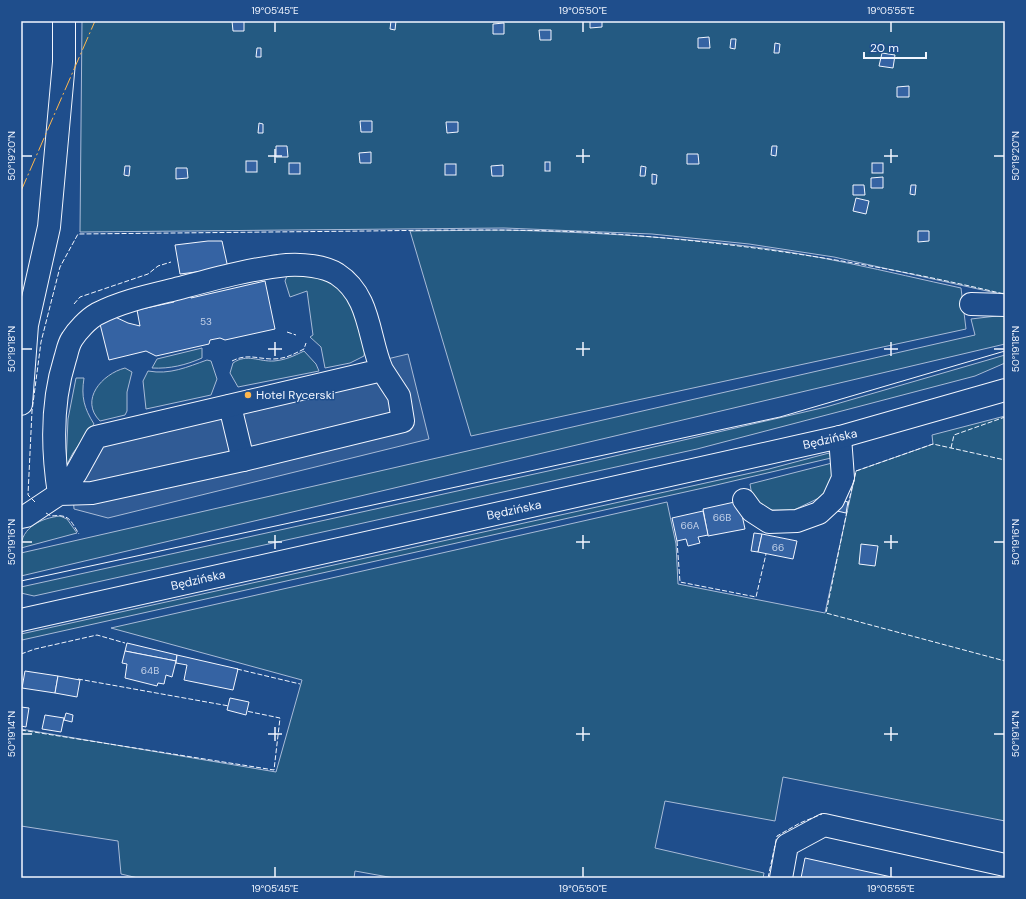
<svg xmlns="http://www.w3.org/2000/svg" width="1026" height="899" font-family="'DM Sans',sans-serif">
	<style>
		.green { fill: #245a82; stroke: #a8bbd7 }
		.parking { fill: #305b95; stroke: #a8bbd7 }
		.building { fill: #3563a3; stroke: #f2f6ff }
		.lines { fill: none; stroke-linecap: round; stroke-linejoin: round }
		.minor-casing { stroke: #f2f6ff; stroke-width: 24 }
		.major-casing { stroke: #f2f6ff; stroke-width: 24 }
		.minor { stroke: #1f4e8c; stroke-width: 22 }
		.major { stroke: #1f4e8c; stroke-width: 22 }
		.tram { stroke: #f2f6ff; stroke-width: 1 }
		.fence { stroke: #f2f6ff; stroke-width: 1; stroke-dasharray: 5 2; stroke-linecap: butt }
		.power { stroke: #ffb74d; stroke-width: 1; stroke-dasharray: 14 3 2 3; stroke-linecap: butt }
		.ticks { fill: none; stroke: #f2f6ff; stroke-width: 1.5 }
		.poi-dot { fill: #ffb74d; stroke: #1f4e8c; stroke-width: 1.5 }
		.labels { text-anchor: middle; stroke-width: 3; stroke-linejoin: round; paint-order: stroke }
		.number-label { font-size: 10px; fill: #c3d1e8 }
		.poi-label { font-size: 12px; fill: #f2f6ff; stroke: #1f4e8c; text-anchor: start }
		.street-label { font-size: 12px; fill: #f2f6ff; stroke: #1f4e8c }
		.neatline { fill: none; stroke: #f2f6ff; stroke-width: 1.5 }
		.ticks-label { font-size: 10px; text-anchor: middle; fill: #f2f6ff }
	</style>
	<rect width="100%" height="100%" fill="#1f4e8c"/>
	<g class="green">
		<path d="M82,21H1005V295L834,257L749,244L652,234L504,228L80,232Z"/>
		<path d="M505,230C582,232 660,236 738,245C813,253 887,272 961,288L966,329L471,436L410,231Z"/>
		<path d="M288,273L337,281L358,308L365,347L364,356L350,363L325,368L321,347L310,337L313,335L307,291L290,297L285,281Z"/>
		<path d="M1005,315V344L21,576V553L975,335L971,319Z"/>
		<path d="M202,348V358C186,365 170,369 152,368L157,359Z"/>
		<path d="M304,351L316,364L319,371L238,387L230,373L233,363C247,353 259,362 274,361C285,360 294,356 304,351Z"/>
		<path d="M1005,355V363L975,376L697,449L34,596L21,593V587L589,462L826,407Z"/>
		<path d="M207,360L211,361L217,379L211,395L146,409L143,381L148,371C170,375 187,367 207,360Z"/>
		<path d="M125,368L132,372L127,392V411L125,415L100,421C79,400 102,374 125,368Z"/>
		<path d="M76,378H84C81,397 84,408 94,424L73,453L66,466L68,419Z"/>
		<path d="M1005,416V821L783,777L775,821L665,801L655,848L764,873L763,878H394L355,871L354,878H138L121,874L118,841L21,826V729L276,772L302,680L111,628L667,502L676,544L678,584L825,613L856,471L933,444L932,435Z"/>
		<path d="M829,453L831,458L712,486L22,640L21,634L769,469Z"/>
		<path d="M836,462L832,488L821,497L794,510H768L753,502L750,484Z"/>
		<path d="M60,516L67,519L77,533L21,548C21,527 42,518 60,516Z"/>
	</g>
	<path class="parking" d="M408,354L429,439L108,518L74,509L71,467L96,429Z"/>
	<g class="building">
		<path d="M232,21H244V31H233Z"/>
		<path d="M391,21H396L395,30L390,29Z"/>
		<path d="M590,21H602V27L590,28Z"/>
		<path d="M504,23V34H493V24Z"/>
		<path d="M539,30H551V40H540Z"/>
		<path d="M709,37L710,48H698V38Z"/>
		<path d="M731,39H736L735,49L730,48Z"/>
		<path d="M775,43L780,44L779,53H774Z"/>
		<path d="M257,48H261V57H256Z"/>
		<path d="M882,53L895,55L893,68L879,66Z"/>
		<path d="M909,86V97H897V87Z"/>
		<path d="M360,121H372V132H361Z"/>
		<path d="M446,122H458V132L447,133Z"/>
		<path d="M259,123L263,124V133H258Z"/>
		<path d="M276,146H287L288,157H276Z"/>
		<path d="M772,146H777L776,156L771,155Z"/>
		<path d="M371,152V163H360L359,153Z"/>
		<path d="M687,154H698L699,164H687Z"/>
		<rect x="246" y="161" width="11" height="11"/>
		<rect x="545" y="162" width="5" height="9"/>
		<rect x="289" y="163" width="11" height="11"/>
		<rect x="872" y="163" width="11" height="10"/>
		<rect x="445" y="164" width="11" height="11"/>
		<path d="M503,165V176H492L491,166Z"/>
		<path d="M125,166H130L129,176L124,175Z"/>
		<path d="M641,166L646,167L645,176H640Z"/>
		<path d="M176,168H187L188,178L176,179Z"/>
		<path d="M652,174L657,175L656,184H652Z"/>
		<path d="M883,177V188H871V178Z"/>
		<path d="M853,185H864L865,195H853Z"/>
		<path d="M911,185H916L915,195L910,194Z"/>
		<path d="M856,198L869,201L866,214L853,211Z"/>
		<path d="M918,231H929V241L918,242Z"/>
		<path d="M208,241H222L228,268L180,274L175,245Z"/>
		<path d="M265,281L275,329L225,340L220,338L210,340L209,344L156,356L146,351L109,360L100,324L113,316L128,323L140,326L137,310L174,302L173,295L190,291L191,298Z"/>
		<path d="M840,500L848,502L846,513L837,511Z"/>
		<path d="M739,501L745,529L708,536L703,509Z"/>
		<path d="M703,511L708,535L698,537L700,543L688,546L686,539L677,541L672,518Z"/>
		<path d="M754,533L762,534L758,552L751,551Z"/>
		<path d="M762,534L797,541L793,559L758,552Z"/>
		<path d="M861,544L878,546L875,566L859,564Z"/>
		<path d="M127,643L177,655L176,661L125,651Z"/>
		<path d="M125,651L176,661L172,677L166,675L164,684L158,683L157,686L125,678L127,664L122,663Z"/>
		<path d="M177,655L238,669L233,690L184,680L187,665L176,663Z"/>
		<path d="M25,671L58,676L55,693L22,688Z"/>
		<path d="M58,676L80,680L77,697L55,693Z"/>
		<path d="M230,698L249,702L246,715L227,710Z"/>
		<path d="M21,707L29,708L26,727L21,726Z"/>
		<path d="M66,713L73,715L72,722L64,720Z"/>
		<path d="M45,715L64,718L61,732L42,729Z"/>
		<path d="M805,858L896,878H801Z"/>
	</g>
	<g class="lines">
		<defs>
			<g id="minor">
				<path d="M971,304L1005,305"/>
				<path d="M21,404L27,325L49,227L64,62V21"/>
				<path d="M230,406L243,460"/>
				<path d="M744,500L752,511L769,522L797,521L819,513L833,500L843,478L840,437"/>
				<path d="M21,517L26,516L59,494L76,473L96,437L382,370L399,396L403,421L243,460L92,493L59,494C52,449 51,403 65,359C67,353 68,345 72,339C77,331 88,319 97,314C120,302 147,296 172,290C210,280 248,269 287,265C303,264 324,266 337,274C371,296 368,338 382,370"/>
				<path d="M781,878L787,845L824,825L1005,865"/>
			</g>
			<path id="major" d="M21,620L840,437L1005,390"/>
		</defs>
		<use href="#minor" class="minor-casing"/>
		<use href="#major" class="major-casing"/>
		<use href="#minor" class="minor"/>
		<use href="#major" class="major"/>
		<path class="tram" d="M21,581L780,417L1005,351"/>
		<g class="fence">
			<path d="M74,304L80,297L148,274L158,266L171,262"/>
			<path d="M287,332L296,335"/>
			<path d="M232,361C248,353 257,359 273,359C285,359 294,354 304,349L306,343"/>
			<path d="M951,448L954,435L1005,417"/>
			<path d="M35,502L28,495L32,411L41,342L60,267L78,234C175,233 271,232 368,231C440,230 512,229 583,232C725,240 866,261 1004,294"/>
			<path d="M848,505L856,471L933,444L1005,460"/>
			<path d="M847,511L826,613L1005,661"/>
			<path d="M46,513L51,516C70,514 70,520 79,534"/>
			<path d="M677,541L680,582L756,597L766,554"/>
			<path d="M21,654L35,649L97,635L125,643"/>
			<path d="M237,669L300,684"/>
			<path d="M78,679L229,706"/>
			<path d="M21,730L274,770L280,718L246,711"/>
			<path d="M768,878L777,836L800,823L822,814"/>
		</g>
		<path class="power" d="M21,191L95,21"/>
	</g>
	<path class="ticks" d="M275,22V32M583,22V32M891,22V32M275,149V163M583,149V163M891,149V163M22,156H32M268,156H282M576,156H590M884,156H898M994,156H1004M275,342V356M583,342V356M891,342V356M22,349H32M268,349H282M576,349H590M884,349H898M994,349H1004M275,535V549M583,535V549M891,535V549M22,542H32M268,542H282M576,542H590M884,542H898M994,542H1004M275,727V741M583,727V741M891,727V741M22,734H32M268,734H282M576,734H590M884,734H898M994,734H1004M275,867V877M583,867V877M891,867V877"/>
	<circle class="poi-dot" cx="248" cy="395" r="4"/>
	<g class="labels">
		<g class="number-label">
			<text x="206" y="325">53</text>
			<text x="722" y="521">66B</text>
			<text x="690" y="529">66A</text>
			<text x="778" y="551">66</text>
			<text x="150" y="674">64B</text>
		</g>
		<g class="poi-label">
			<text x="256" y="399">Hotel Rycerski</text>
		</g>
		<g class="street-label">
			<text transform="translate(830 439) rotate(-13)" y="4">Będzińska</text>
			<text transform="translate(514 510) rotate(-12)" y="4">Będzińska</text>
			<text transform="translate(198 580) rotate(-13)" y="4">Będzińska</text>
		</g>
	</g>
	<rect width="1026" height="899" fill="none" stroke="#1f4e8c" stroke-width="44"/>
	<path d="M864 52v6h62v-6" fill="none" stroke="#f2f6ff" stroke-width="2"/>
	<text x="870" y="52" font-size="12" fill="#f2f6ff" stroke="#1f4e8c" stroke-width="3" paint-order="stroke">20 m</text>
	<rect x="22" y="22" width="982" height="855" class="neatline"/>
	<g class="ticks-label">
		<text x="275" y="14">19°05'45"E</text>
		<text x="583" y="14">19°05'50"E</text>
		<text x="891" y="14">19°05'55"E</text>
		<text transform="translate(11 156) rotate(-90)" y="4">50°19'20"N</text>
		<text transform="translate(1015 156) rotate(-90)" y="4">50°19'20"N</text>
		<text transform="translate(11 349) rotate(-90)" y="4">50°19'18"N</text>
		<text transform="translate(1015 349) rotate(-90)" y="4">50°19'18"N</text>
		<text transform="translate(11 542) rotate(-90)" y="4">50°19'16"N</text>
		<text transform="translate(1015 542) rotate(-90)" y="4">50°19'16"N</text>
		<text transform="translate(11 734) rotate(-90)" y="4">50°19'14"N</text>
		<text transform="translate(1015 734) rotate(-90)" y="4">50°19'14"N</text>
		<text x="275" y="892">19°05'45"E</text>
		<text x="583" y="892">19°05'50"E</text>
		<text x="891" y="892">19°05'55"E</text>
	</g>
</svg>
